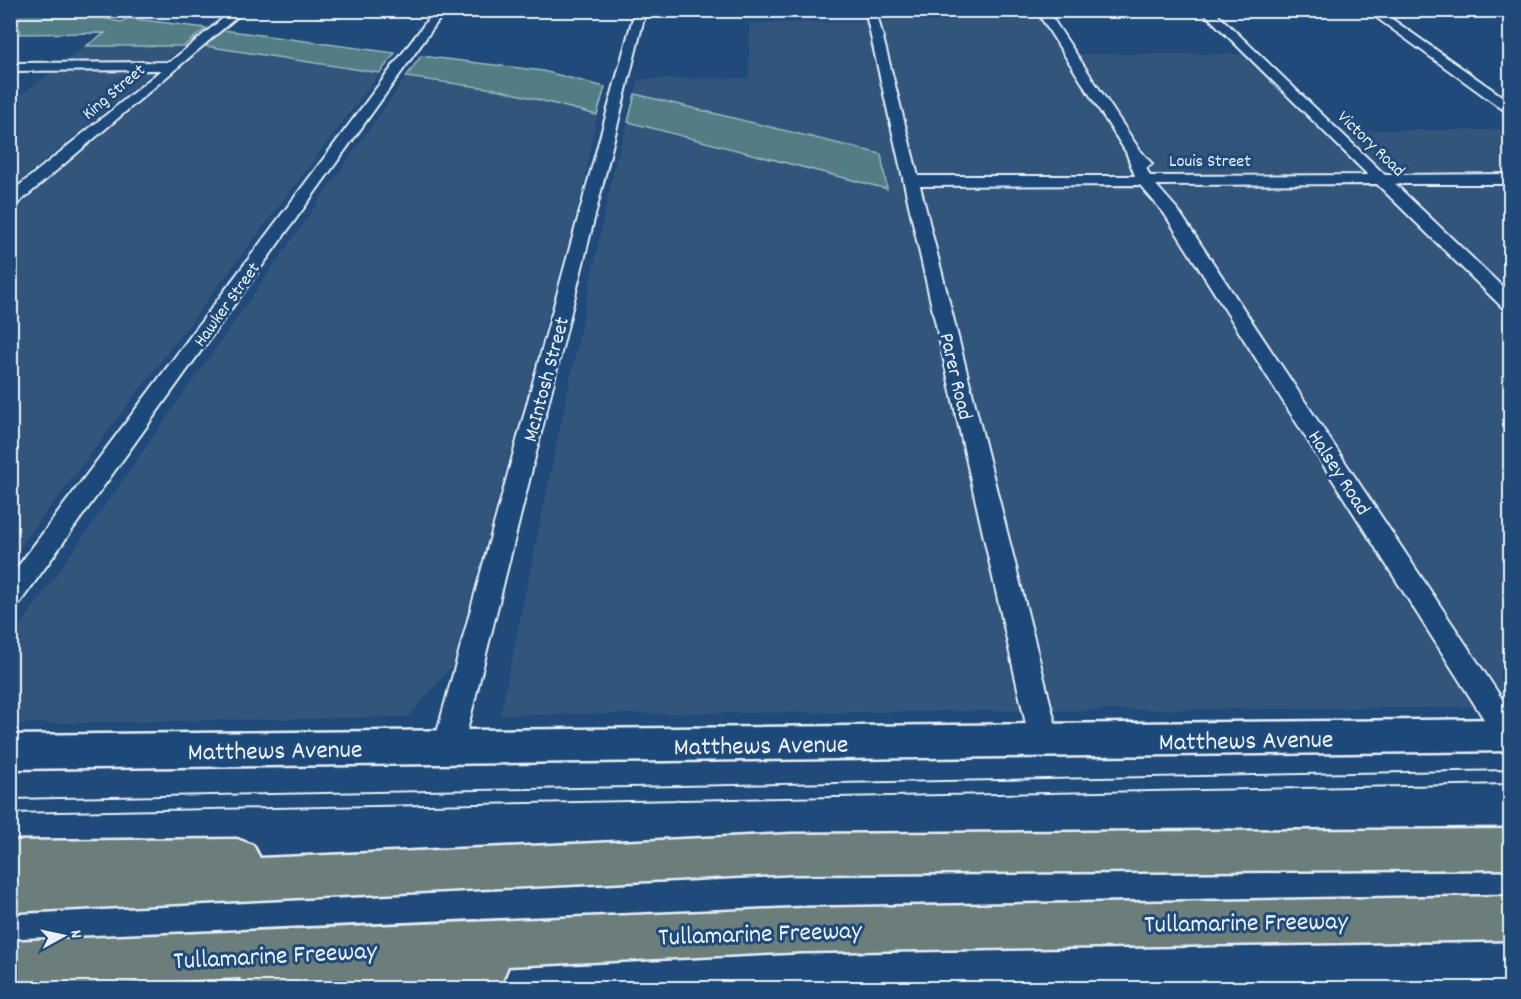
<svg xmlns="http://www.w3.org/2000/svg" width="1521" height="999" font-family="Dekko,sans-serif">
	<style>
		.built { fill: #31547b }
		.green { fill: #537d85; stroke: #9eb7be; stroke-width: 1.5 }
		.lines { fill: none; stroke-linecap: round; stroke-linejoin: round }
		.street-casing { stroke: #e8f1f8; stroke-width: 4 }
		.secondary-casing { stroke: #e8f1f8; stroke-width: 5 }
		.highway-casing { stroke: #e8f1f8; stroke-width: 5 }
		.street { fill: #1f4a7a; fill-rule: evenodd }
		.secondary { fill: #1f4a7a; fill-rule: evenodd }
		.highway { fill: #6c7e7c; fill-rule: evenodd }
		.tram { stroke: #e8f1f8; stroke-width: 2 }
		.labels { text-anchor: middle; stroke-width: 6; stroke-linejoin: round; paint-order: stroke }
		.far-street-label { font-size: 18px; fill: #e8f1f8; stroke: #1f4a7a }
		.street-label { font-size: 21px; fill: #e8f1f8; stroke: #1f4a7a }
		.near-street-label { font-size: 26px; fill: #e8f1f8; stroke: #1f4a7a }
	</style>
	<rect width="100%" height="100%" fill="#1f4a7a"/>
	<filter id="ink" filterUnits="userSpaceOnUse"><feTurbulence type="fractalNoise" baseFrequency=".0167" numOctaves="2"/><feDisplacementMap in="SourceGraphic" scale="12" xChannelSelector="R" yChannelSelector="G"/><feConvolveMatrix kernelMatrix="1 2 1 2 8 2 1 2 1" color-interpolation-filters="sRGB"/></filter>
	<g filter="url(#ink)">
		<g class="built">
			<path d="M890,20H1047L1070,54H1251L1330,130H1510V707L500,715L615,163L628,122L887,188L881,154L635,94L638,79L749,78V23L855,22Z"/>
			<path d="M86,46H184L11,188V102Z"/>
			<path d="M205,46L380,73L11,559V212Z"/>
			<path d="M406,77L501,90L597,115L583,188L452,666L408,717L11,724V639Z"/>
		</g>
		<g class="green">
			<path d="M11,10L69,11L121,22L128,18L206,28L184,46H86L105,33L19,34L20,30L11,17Z"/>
			<path d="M223,30L395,53L380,73L205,46Z"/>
			<path d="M421,56L543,71L605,87L597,115L501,90L406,77Z"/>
			<path d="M635,94L881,154L887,189L628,122Z"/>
		</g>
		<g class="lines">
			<defs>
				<g id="street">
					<path d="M233,10H245L16,205L10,207V193L161,70L10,71V63L170,62Z"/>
					<path d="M435,10H446L19,604L10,606V577Z"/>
					<path d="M635,10H646L463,747L459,756L448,759L437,756L433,747Z"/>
					<path d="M865,10H876L918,176H1135L1126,152L1036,10H1047L1139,149L1152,164L1146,168L1150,176L1368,175L1201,10H1213L1385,175L1510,174V184H1395L1510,294V310L1503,308L1377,184L1156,185L1178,210L1510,711V747L1499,743L1164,213L1140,185L920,186L1060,742L1056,751L1045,754L1034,751L1030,742Z"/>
					<path d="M1366,10H1379L1510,102V112L1505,111Z"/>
				</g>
				<path id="secondary" d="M1510,719V751L10,769V735Z"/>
				<g id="highway">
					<path d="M1510,829V869L792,874L10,912V841L237,839L253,845L260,858L792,834Z"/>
					<path d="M1510,896V940L802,952L508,966L502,981L476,988H237L241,978L10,988V941L802,908Z"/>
				</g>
			</defs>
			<use href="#street" class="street-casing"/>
			<use href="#secondary" class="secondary-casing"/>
			<use href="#highway" class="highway-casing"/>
			<use href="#street" class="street"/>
			<use href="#secondary" class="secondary"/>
			<use href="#highway" class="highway"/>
			<g class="tram">
				<path d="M10,799L1510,770"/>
				<path d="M10,813L1510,784"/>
			</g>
		</g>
	</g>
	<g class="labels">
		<g class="far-street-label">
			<text transform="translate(113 91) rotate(-40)" y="6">King Street</text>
			<text transform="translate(1372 143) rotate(44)" y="6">Victory Road</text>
			<text x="1210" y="166">Louis Street</text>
			<text transform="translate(226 304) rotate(-54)" y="6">Hawker Street</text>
		</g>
		<g class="street-label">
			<text transform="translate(957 376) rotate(77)" y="7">Parer Road</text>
			<text transform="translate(545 379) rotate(-75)" y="7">McIntosh Street</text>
			<text transform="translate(1340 472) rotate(57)" y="7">Halsey Road</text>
		</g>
		<g class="near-street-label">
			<text transform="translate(1246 739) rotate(-1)" y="9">Matthews Avenue</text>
			<text transform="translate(761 744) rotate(-1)" y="9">Matthews Avenue</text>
			<text transform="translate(275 749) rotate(-1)" y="9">Matthews Avenue</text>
			<text transform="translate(1246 921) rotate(-1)" y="9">Tullamarine Freeway</text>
			<text transform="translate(760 932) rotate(-2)" y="9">Tullamarine Freeway</text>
			<text transform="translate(275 954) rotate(-3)" y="9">Tullamarine Freeway</text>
		</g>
	</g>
	<rect width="1521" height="999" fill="none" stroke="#1f4a7a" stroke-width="36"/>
	<rect x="18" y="18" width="1485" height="963" fill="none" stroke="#e8f1f8" stroke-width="2" filter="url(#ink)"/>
	<g transform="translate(63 936) rotate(82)" stroke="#1f4a7a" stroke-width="4.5" paint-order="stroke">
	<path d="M0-4.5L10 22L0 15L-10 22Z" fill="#e8f1f8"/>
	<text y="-9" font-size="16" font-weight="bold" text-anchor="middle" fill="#e8f1f8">N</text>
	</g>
</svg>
